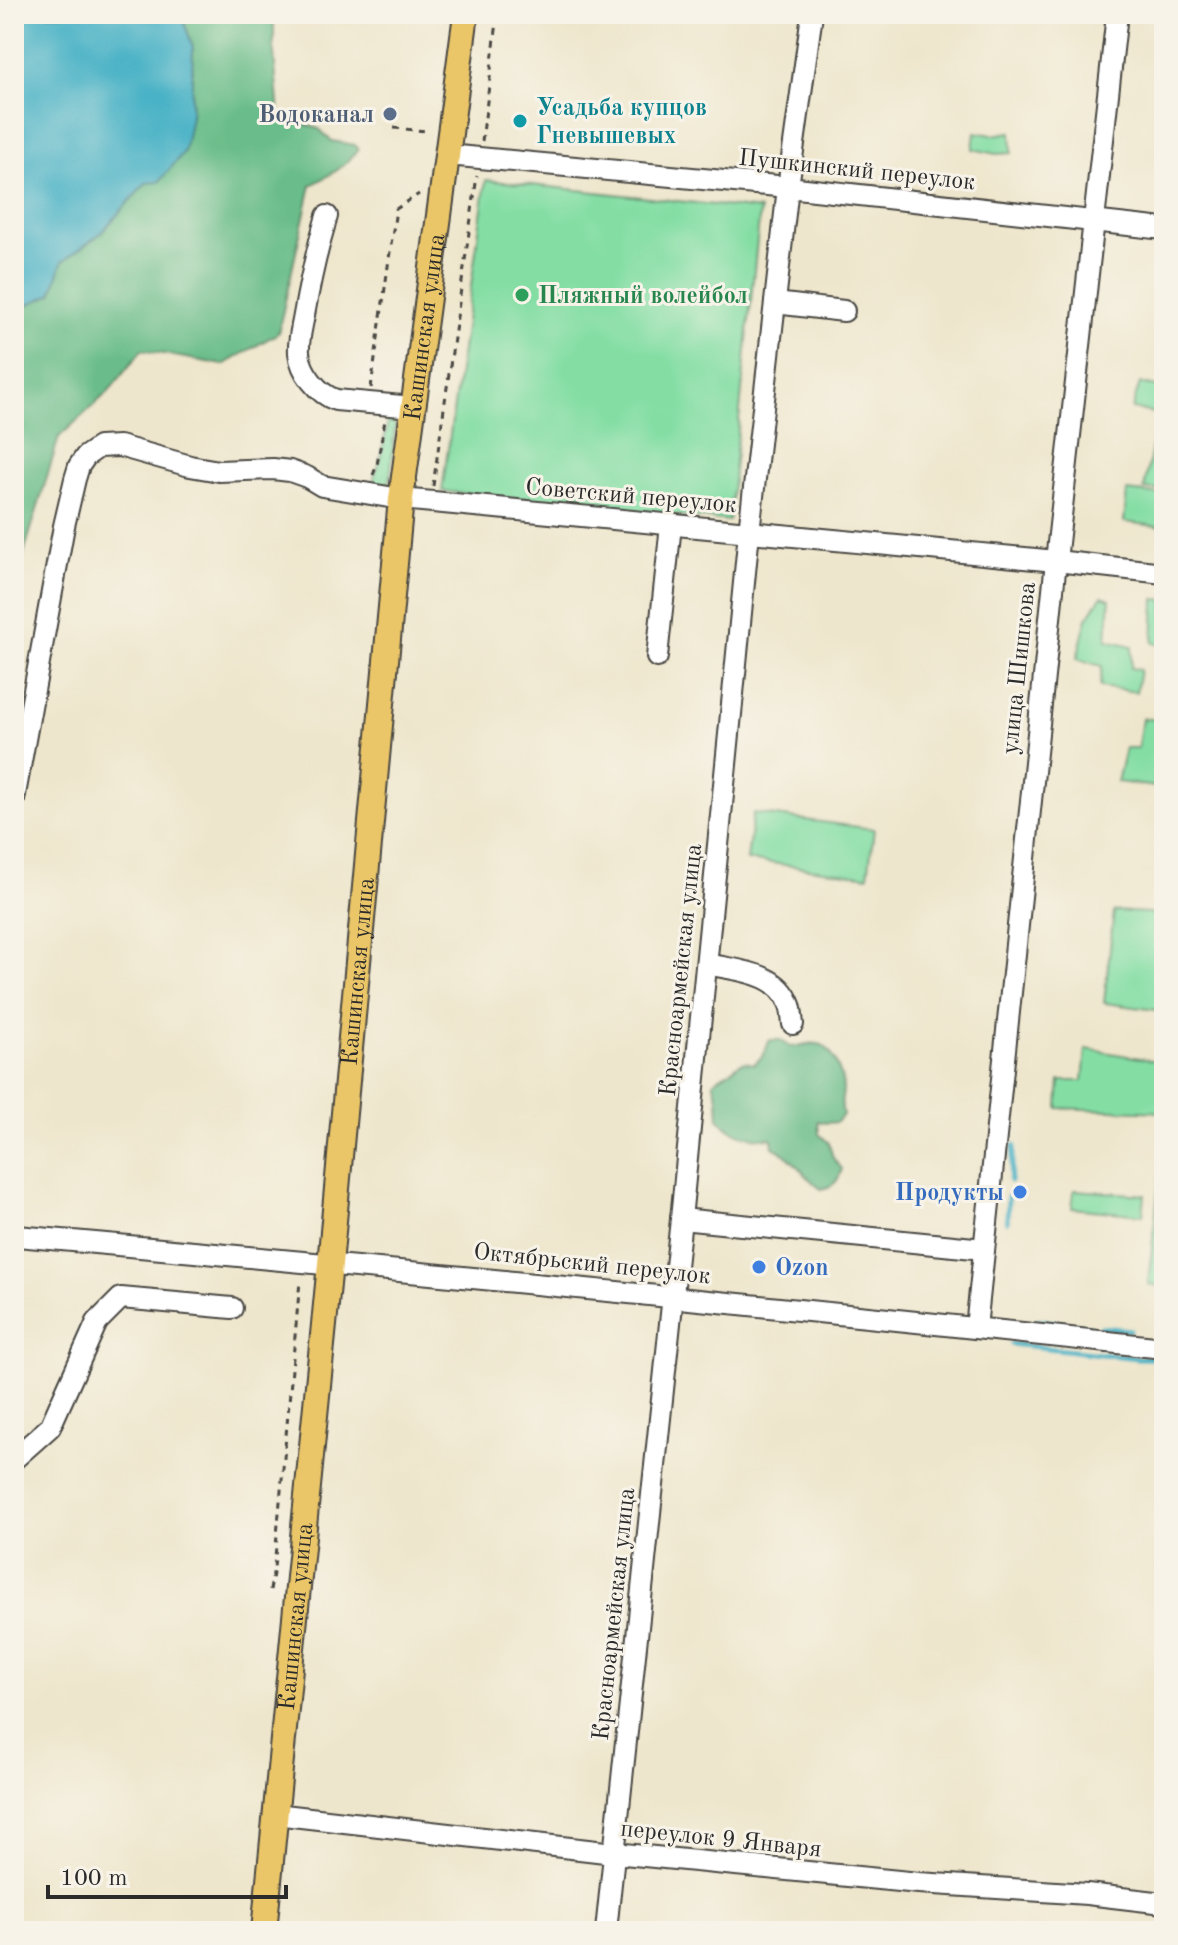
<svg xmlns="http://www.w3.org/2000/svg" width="1178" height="1945" font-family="'Old Standard TT',serif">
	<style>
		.green { fill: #84dea4; stroke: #588468; stroke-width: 2 }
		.forest { fill: #6bbd8a; stroke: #4b745a; stroke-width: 2 }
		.water { fill: #48b2c6; stroke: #3a6e78; stroke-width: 2 }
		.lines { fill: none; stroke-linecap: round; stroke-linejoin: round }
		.stream { stroke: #48b2c6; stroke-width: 5 }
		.minor-casing { stroke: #484743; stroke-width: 24 }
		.major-casing { stroke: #484743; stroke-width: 28 }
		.path { stroke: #484743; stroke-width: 3; stroke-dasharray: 6 6; stroke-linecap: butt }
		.minor { stroke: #fff; stroke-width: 20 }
		.major { stroke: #ebc669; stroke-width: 24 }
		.service-dot { fill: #5c6f8a; stroke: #f7f3e8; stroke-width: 3 }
		.culture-dot { fill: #0f9aa8; stroke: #f7f3e8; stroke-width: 3 }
		.leisure-dot { fill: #2e9e5b; stroke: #f7f3e8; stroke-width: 3 }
		.shop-dot { fill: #3f7fe0; stroke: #f7f3e8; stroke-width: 3 }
		.labels { text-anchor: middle; stroke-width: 6; stroke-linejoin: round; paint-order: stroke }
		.culture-label { font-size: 24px; font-weight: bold; fill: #0d838f; stroke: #f7f3e8; text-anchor: start }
		.service-label { font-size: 24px; font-weight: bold; fill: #4e5e75; stroke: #f7f3e8; text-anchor: end }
		.street-label { font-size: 24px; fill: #2b2b2b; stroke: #f7f3e8 }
		.leisure-label { font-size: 24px; font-weight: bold; fill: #27864d; stroke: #f7f3e8; text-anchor: start }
		.shop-label { font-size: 24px; font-weight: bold; fill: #366cbe; stroke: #f7f3e8; text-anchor: end }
	</style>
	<rect width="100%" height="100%" fill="#f7f3e8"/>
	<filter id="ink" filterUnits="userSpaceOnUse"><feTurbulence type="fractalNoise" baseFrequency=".0125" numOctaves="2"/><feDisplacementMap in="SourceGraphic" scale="16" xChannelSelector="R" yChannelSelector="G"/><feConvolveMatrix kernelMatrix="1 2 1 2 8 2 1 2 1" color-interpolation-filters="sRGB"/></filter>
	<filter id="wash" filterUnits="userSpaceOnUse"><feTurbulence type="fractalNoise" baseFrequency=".006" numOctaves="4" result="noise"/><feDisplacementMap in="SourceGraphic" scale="32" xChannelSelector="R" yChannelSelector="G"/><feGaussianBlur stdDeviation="1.8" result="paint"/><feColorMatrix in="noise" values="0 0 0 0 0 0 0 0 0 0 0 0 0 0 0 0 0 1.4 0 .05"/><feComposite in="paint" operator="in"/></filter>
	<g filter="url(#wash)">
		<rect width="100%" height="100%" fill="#eee6cc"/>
		<g class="green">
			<path d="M975,132L993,135L1011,132L1012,153L996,154L973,149Z"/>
			<path d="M486,180L760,210L729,521L442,491Z"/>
			<path d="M1140,383L1164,389V415L1132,409Z"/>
			<path d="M390,412L394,417L395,425L390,480L385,487L376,486L374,477L379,464Z"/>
			<path d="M1158,417L1164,418V491L1144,489Z"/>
			<path d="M1127,491L1164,495V527L1124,522Z"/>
			<path d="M1102,596L1110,599L1107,640L1132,646L1131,668L1140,670L1136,692L1100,687L1102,666L1077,659L1087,618Z"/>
			<path d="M1155,599L1164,600V645L1153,643Z"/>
			<path d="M1142,718L1164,721V788L1117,782L1125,748H1138Z"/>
			<path d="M753,813L874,829L868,876L747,860Z"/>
			<path d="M1114,911L1164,914V1011L1104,1003Z"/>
			<path d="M1086,1049L1164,1062V1112L1058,1108L1060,1081H1083Z"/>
			<path d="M1160,1175H1164V1287L1148,1284Z"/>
			<path d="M1074,1190L1145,1195L1143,1215L1072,1208Z"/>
		</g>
		<g class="forest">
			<path d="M181,14H274V53L279,115L319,129L332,141L355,145L358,149C347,166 329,176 311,185L278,333L223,365L142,350L108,392L59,437L14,586V311L52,294L62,262L101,233L146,183L191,116L193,47Z"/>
			<path d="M769,1040H780L791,1047C800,1046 813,1041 822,1045C834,1051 843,1077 843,1090C842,1102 840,1102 843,1115L837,1122L827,1123L818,1121L819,1134L829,1143L833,1158L842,1169C838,1182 834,1186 821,1189C803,1176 793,1156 773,1147L772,1138C751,1139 733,1135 719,1119L718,1097L713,1082C719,1077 724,1075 730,1071C740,1064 741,1060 754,1064C763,1057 766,1052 769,1040Z"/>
		</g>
		<path class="water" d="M14,14H181L193,47L191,116L184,152L159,182L146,183L101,233L62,262L52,294L14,311Z"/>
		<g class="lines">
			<g class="stream">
				<path d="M1010,1181L1014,1146"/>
				<path d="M1007,1222L1008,1197"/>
				<path d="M1039,1320L1090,1327"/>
				<path d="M1101,1327L1130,1330"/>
				<path d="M1011,1344L1137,1358H1155"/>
			</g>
		</g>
	</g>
	<g filter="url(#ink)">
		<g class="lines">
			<defs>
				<g id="minor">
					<path d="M448,155L788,187L1164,229"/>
					<path d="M327,216C317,249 310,281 304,315C302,327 298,340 299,353C301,372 318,394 336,400L413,407"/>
					<path d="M775,303L844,311"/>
					<path d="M657,657L671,525"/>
					<path d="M14,800L64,526L75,479L79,466L86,456L99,447L119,446L190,466L219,471L273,469L290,471L307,477L322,486L401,499L1056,561L1164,573"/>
					<path d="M707,964C737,971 778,971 790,1005C792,1011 792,1018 793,1024"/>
					<path d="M681,1219L984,1249"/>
					<path d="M14,1234L17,1236C400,1270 782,1307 1164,1348"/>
					<path d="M976,1328L1056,561L1117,14"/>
					<path d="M14,1459L50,1427L97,1322L121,1298L232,1308"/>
					<path d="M275,1814L614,1853L919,1883L1087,1894L1164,1903"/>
					<path d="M606,1931L681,1219L749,532L788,187L812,14"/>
				</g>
				<g id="major">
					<path id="s1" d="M264,1931L330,1264L401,499L466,14"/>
				</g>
			</defs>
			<use href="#minor" class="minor-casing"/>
			<use href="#major" class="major-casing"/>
			<g class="path">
				<path d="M394,128L426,131"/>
				<path d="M482,141L498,14"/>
				<path d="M371,388L396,209L419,194"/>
				<path d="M373,475L377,465L385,420"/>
				<path d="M433,486L477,176"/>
				<path d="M270,1590L274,1568L300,1281"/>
			</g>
			<use href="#minor" class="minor"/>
			<use href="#major" class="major"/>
		</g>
	</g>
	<circle class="service-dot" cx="390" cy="114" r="8"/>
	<circle class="culture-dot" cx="520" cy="121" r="8"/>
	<circle class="leisure-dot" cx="522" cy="295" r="8"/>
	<g class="shop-dot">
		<circle cx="1020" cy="1192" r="8"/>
		<circle cx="759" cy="1267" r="8"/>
	</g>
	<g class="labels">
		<g class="culture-label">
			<text x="536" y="115">Усадьба купцов<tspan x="536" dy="28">Гневышевых</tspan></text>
		</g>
		<g class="service-label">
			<text x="374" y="122">Водоканал</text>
		</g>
		<g class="street-label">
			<text transform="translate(857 169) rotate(6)" y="8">Пушкинский переулок</text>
			<text dy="8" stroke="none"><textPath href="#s1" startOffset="1612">Кашинская улица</textPath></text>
			<text transform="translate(631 495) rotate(5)" y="8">Советский переулок</text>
			<text transform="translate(1018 668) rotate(-84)" y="8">улица Шишкова</text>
			<text transform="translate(680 970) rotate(-84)" y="8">Красноармейская улица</text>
			<text dy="8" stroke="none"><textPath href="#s1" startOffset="964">Кашинская улица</textPath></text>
			<text transform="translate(592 1263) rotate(6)" y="8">Октябрьский переулок</text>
			<text transform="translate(613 1614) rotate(-84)" y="8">Красноармейская улица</text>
			<text dy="8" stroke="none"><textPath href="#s1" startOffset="316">Кашинская улица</textPath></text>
			<text transform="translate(721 1838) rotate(6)" y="8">переулок 9 Января</text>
		</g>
		<g class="leisure-label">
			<text x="538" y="303">Пляжный волейбол</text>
		</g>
		<g class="shop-label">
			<text x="1004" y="1200">Продукты</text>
			<text x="775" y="1275" text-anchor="start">Ozon</text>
		</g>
	</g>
	<rect width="1178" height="1945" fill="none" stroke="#f7f3e8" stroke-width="48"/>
	<path d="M48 1885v12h238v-12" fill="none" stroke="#2b2b2b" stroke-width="4"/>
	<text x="60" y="1885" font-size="24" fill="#2b2b2b" stroke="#f7f3e8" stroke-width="6" paint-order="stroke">100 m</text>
</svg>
